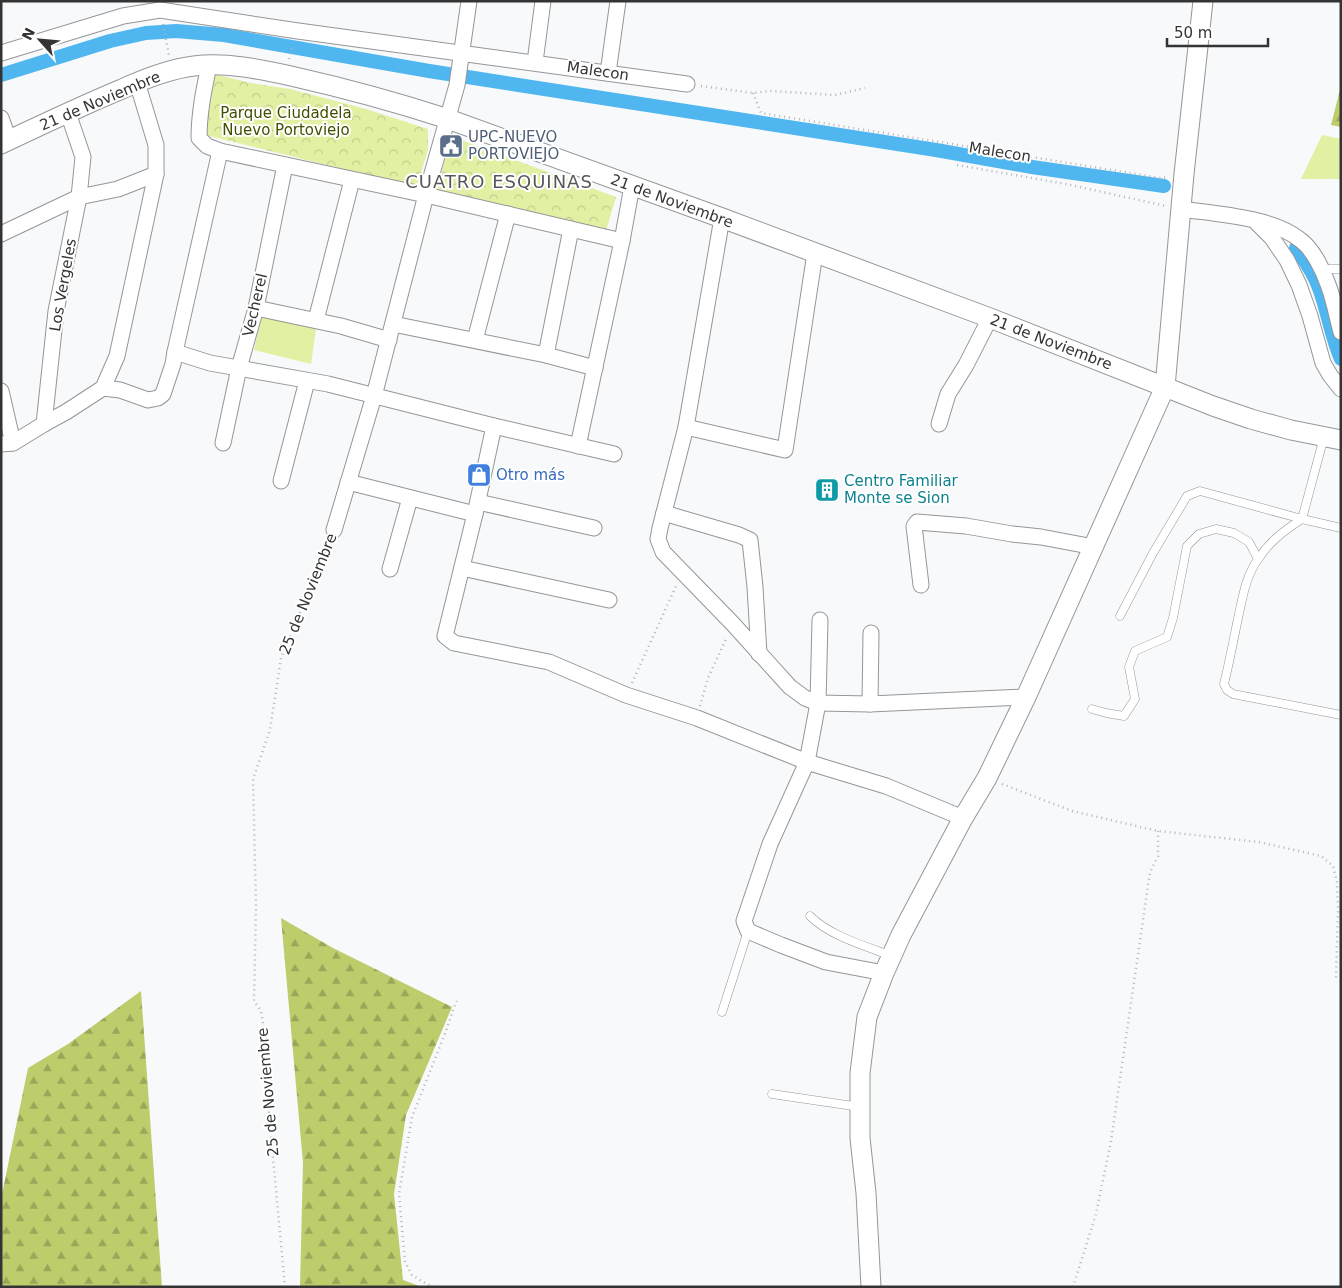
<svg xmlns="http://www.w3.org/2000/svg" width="1342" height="1288" font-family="'DejaVu Sans',sans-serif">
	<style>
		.grass { fill: #e2f0a3 }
		.forest { fill: url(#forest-firs) }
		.park { fill: url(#park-crowns) }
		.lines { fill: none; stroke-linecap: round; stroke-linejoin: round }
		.canal { stroke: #50b6ef; stroke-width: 14 }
		.service-casing { stroke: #949698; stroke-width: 9 }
		.minor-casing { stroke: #949698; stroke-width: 17 }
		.tertiary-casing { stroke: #949698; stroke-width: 21 }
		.path { stroke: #b3b4b6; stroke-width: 2.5; stroke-dasharray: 1 4; stroke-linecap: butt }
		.service { stroke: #fff; stroke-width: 8 }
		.minor { stroke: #fff; stroke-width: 15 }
		.tertiary { stroke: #fff; stroke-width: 19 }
		.labels { text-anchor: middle; stroke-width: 4; stroke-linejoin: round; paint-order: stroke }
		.street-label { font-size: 15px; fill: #343435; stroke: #fff }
		.park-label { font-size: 15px; fill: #454e00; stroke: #fff }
		.service-label { font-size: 15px; fill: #4e5e75; stroke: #fff; text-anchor: start }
		.shop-label { font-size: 15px; fill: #366cbe; stroke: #fff; text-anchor: start }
		.culture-label { font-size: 15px; fill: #0d838f; stroke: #fff; text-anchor: start }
		.quarter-label { font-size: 18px; letter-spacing: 1px; fill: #575859; stroke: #fff }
	</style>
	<defs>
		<pattern id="forest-firs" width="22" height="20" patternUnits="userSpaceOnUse" patternTransform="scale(1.25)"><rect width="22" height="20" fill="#bdcd6b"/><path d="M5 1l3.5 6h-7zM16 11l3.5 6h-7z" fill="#9aa759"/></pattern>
		<pattern id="park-crowns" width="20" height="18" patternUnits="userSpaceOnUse" patternTransform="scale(1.25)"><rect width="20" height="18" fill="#e2f0a3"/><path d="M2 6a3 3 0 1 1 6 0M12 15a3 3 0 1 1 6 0" fill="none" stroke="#c2ce8d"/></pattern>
	</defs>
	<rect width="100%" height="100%" fill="#f7f9fb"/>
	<g class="grass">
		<path d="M1322,135L1341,139V179H1301Z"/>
		<path d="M262,315L317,322L311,364L254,350Z"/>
	</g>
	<g class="forest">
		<path d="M1341,86V127L1331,125Z"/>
		<path d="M281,918L333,948L452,1007L406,1115L394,1194L403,1280L422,1287H300L303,1163Z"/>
		<path d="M141,991L162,1287H1V1199L28,1068L68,1044Z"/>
	</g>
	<g class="park">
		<path d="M215,74L251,83L290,89L366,109L428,129V150L417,186L363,174L205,135L207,92Z"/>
		<path d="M453,137L616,197L606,231L436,199L449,141Z"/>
	</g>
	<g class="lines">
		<g class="canal">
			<path d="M1,75L110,41L146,33L176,31L224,35L429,71L936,150L1032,167L1164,186"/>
			<path d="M1296,248C1305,261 1314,273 1319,288C1328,312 1331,337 1341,359"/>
		</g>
		<defs>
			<g id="service">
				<path d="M1321,269H1341"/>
				<path d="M1324,437L1302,519C1285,530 1270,541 1259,558C1245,576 1242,601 1237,623C1233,643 1229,664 1224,684L1227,690L1233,694L1341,715"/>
				<path d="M1120,616L1153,553L1187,496L1200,491L1302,519L1341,528"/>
				<path d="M1092,709L1106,713L1124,716L1135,699L1129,667L1135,651L1167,637L1173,618L1187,546L1199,534L1216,529L1234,533L1249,542L1258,559"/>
				<path d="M810,916C830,936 865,946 892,956"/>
				<path d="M722,1012L748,931"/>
				<path d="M772,1094L860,1107"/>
			</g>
			<g id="minor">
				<path d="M1,53L123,16L160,10L298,31L687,84"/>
				<path d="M535,62L543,1"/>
				<path d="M209,65C204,89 199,113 199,138L207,146L220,151L426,195L622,241"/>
				<path d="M608,73L618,1"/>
				<path d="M1,118L9,140"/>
				<path d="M1181,209C1216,214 1271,217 1299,239C1313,248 1324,272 1329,287C1334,301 1337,317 1341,332"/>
				<path d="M722,218L686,427L660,528L658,539L663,552L733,624L790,687L805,698L818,703L870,704L1026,697"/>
				<path d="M1257,223L1272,238L1287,260L1299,285L1310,316L1323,363L1330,375L1341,389"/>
				<path d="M1,234L79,197L118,189L156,174"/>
				<path d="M256,308L341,326L389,340"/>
				<path d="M316,320L352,180"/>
				<path d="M393,324L546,355L595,368"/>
				<path d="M475,340L508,214"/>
				<path d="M175,352L210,363L328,384L494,426L614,454"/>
				<path d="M546,355L571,229"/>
				<path d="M103,388L117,356L156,174V145L137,82"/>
				<path d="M1,391L13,443"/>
				<path d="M44,424L66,412L103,388L120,390L148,400L158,398L163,394L173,364L175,352L220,151"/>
				<path d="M939,424L948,394L966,365L990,318"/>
				<path d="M494,426L475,514L445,636L454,643L549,662L626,695L697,718L807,762L770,844L744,921L748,931L781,945L826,962L884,973"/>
				<path d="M686,427L785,450L815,253"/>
				<path d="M223,443L239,368L256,308L285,165"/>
				<path d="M1,444L13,443L44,424L56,311L79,197L83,157L68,113"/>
				<path d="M578,446L622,241L632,186"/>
				<path d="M281,481L307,381"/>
				<path d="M348,482L475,514"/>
				<path d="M478,502L594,528"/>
				<path d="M664,513L739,535L750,540L755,587L759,654"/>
				<path d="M334,530L374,396L426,195L457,85L469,1"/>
				<path d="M462,568L609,600"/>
				<path d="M390,569L410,498"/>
				<path d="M921,585L914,526L917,522L966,526L1012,534L1041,537L1094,547"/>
				<path d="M820,620L818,703L807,762L886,786L963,818"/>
				<path d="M870,704L871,633"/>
			</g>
			<g id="tertiary">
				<path d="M1,144C41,125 81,106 122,89C144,79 169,69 194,66C226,62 259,69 291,76C344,88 396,102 448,119L722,218L990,318L1213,406L1251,419L1291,430L1341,440"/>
				<path d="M871,1287L866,1193L860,1138V1073L867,1017L884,973L901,935L963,818L987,778L1026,697L1165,387L1184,174L1203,1"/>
			</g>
		</defs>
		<use href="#service" class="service-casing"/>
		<use href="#minor" class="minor-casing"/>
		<use href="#tertiary" class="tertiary-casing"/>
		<g class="path">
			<path d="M163,24L169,55"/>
			<path d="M289,59L293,45"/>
			<path d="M701,86L753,93L770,91L835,95L865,88"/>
			<path d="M753,93L761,113L1161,178L1168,177"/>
			<path d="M957,165L1066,184L1166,206"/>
			<path d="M632,683L676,586"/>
			<path d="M700,706L708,678L727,637"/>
			<path d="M1002,784L1072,811L1158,831L1259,842L1321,856L1333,866L1337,882L1338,910L1336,978"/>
			<path d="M285,1287L269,1114L267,1046L261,1011L254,1001L256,907L253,779L270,730L281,658L329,543"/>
			<path d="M434,1287L423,1282L412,1275L405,1262L399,1194L412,1117L446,1031L454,1007L457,1001"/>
			<path d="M1073,1287L1096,1214L1111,1141L1150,872L1158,856V831"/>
		</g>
		<use href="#service" class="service"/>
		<use href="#minor" class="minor"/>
		<use href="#tertiary" class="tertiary"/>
	</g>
	<defs>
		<symbol id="civic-square" viewBox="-11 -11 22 22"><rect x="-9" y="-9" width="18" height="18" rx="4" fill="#5c6f8a" stroke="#fff"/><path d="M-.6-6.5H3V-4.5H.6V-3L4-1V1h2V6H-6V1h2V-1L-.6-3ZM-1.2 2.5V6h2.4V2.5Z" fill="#fff"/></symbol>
		<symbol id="shop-square" viewBox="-11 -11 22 22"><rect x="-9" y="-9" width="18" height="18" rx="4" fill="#3f7fe0" stroke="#fff"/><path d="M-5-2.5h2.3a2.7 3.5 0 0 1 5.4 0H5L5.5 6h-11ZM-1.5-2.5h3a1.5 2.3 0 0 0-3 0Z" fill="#fff"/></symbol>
		<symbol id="building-square" viewBox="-11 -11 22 22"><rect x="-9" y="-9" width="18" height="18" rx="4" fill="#0f9aa8" stroke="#fff"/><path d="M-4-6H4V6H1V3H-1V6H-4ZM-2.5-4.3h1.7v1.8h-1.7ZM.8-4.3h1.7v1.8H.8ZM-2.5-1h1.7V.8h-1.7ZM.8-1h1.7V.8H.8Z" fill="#fff"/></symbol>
	</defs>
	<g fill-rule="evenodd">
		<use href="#civic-square" x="437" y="132" width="28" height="28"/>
		<use href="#shop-square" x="465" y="461" width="28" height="28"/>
		<use href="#building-square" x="813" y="476" width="28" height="28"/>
	</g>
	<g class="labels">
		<g class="street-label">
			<text transform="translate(598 71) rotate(8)" y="5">Malecon</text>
			<text transform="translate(100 101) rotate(-23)" y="5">21 de Noviembre</text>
			<text transform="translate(1000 152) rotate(9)" y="5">Malecon</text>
			<text transform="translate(672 201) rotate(20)" y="5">21 de Noviembre</text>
			<text transform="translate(63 285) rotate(-80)" y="5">Los Vergeles</text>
			<text transform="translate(255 305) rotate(-77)" y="5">Vecherel</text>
			<text transform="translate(1051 342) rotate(21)" y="5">21 de Noviembre</text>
			<text transform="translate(308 594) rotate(-68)" y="5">25 de Noviembre</text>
			<text transform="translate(268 1092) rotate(-95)" y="5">25 de Noviembre</text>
		</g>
		<g class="park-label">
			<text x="286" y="118">Parque Ciudadela<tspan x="286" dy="17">Nuevo Portoviejo</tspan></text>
		</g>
		<g class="service-label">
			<text x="468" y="142">UPC-NUEVO<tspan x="468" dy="17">PORTOVIEJO</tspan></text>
		</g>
		<g class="shop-label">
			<text x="496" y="480">Otro más</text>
		</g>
		<g class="culture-label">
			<text x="844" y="486">Centro Familiar<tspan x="844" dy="17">Monte se Sion</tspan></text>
		</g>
		<g class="quarter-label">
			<text x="499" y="188">CUATRO ESQUINAS</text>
		</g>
	</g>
	<rect width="1342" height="1288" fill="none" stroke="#343435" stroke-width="5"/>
	<g transform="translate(40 40) rotate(297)" stroke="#ffffff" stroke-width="4" paint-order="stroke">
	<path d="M0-4L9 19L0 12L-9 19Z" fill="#343435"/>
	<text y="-8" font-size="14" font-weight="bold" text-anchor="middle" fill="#343435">N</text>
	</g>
	<path d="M1167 38v8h101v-8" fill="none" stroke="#343435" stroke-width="2.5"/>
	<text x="1174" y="38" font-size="15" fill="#343435" stroke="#ffffff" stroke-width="4" paint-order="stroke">50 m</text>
</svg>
